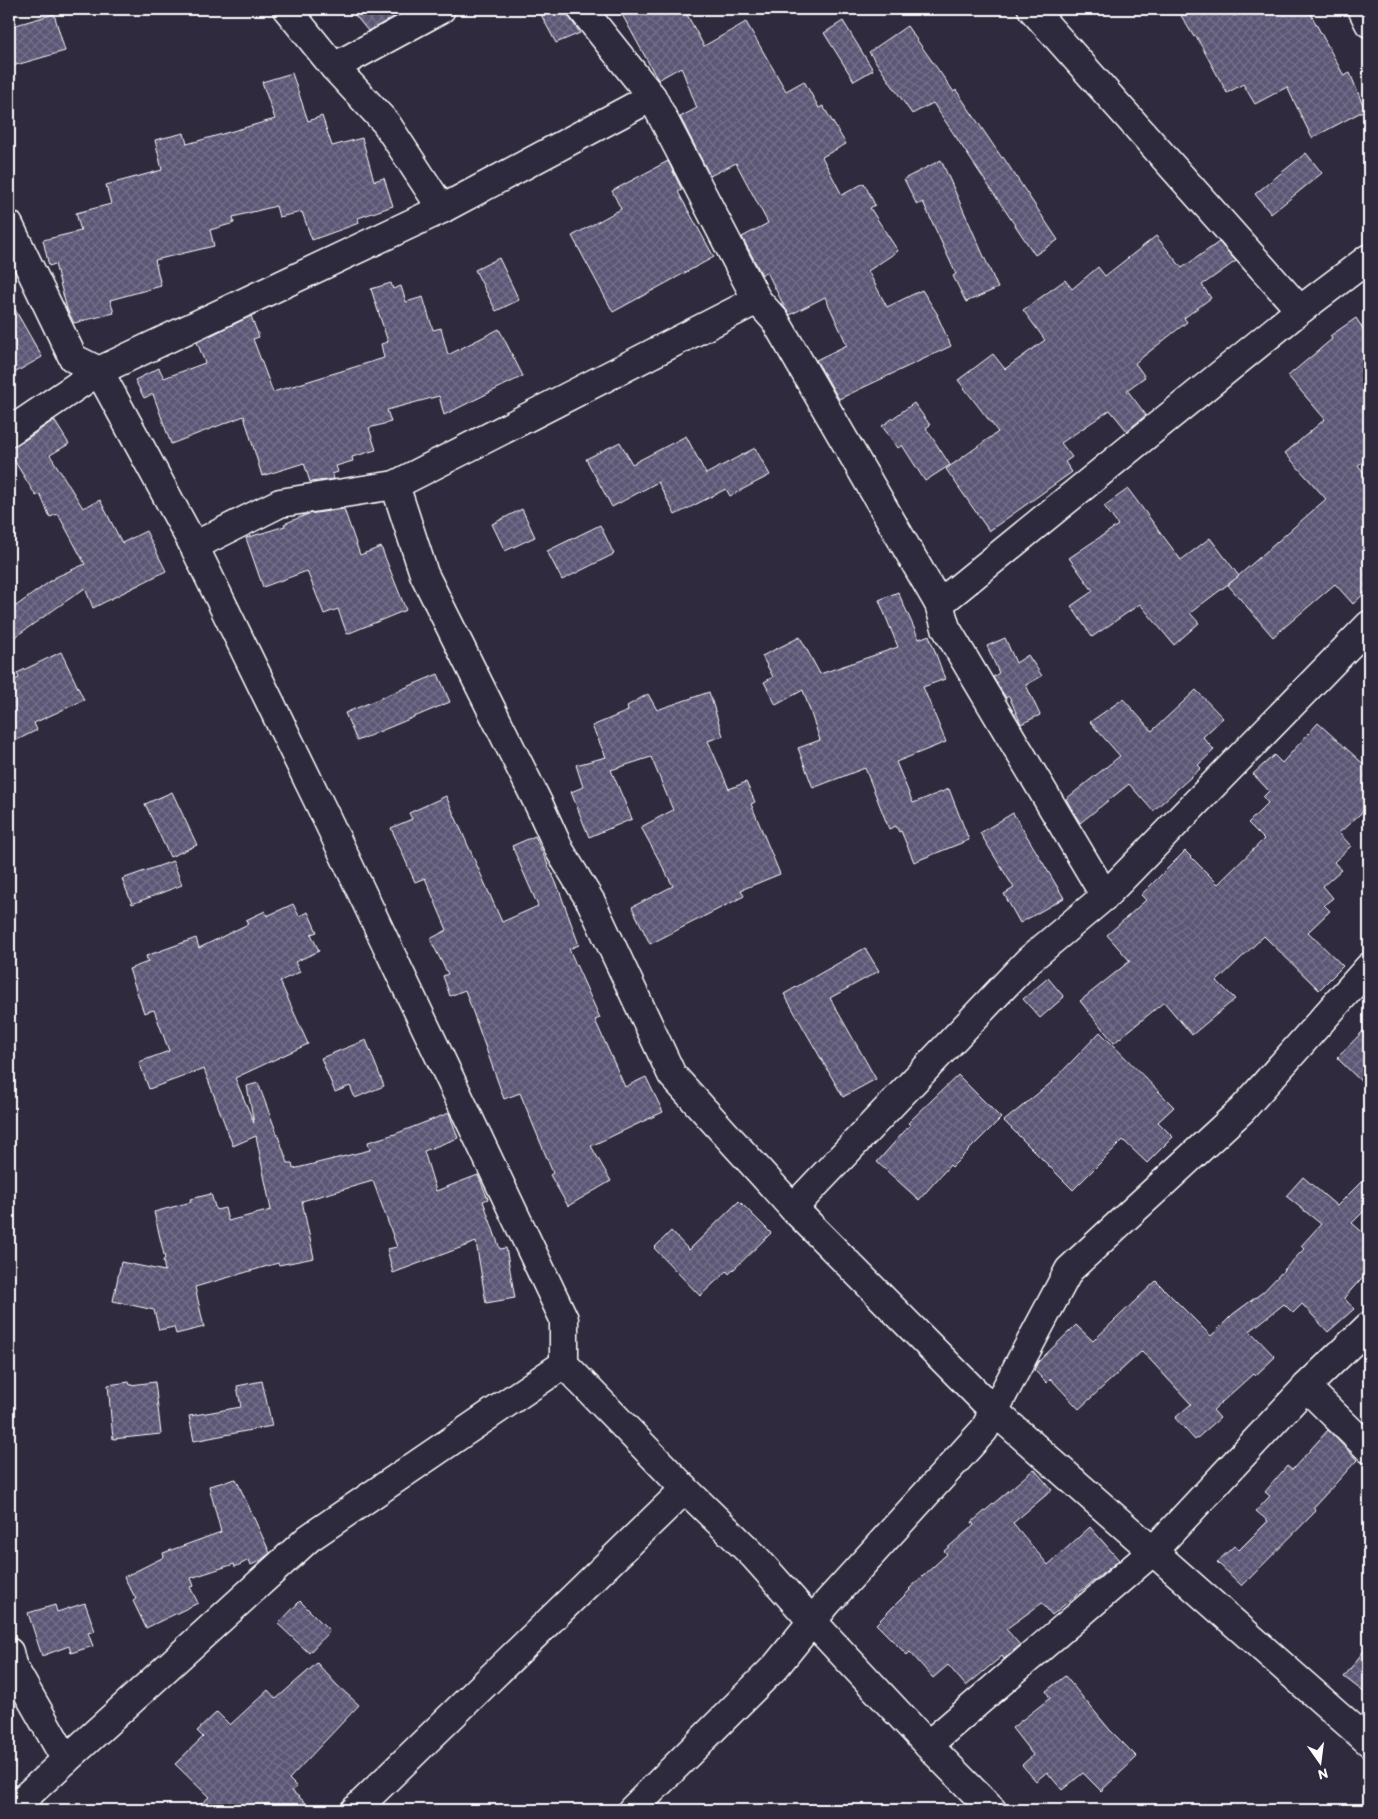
<svg xmlns="http://www.w3.org/2000/svg" width="1378" height="1819" font-family="Itim,sans-serif">
	<style>
		.building { fill: url(#building-cross-hatch); stroke: #fff }
		.lines { fill: none; stroke-linecap: round; stroke-linejoin: round }
		.minor-casing { stroke: #fff; stroke-width: 31 }
		.minor { stroke: #2f2a3d; stroke-width: 28 }
	</style>
	<defs>
		<pattern id="building-cross-hatch" width="8" height="8" patternUnits="userSpaceOnUse" patternTransform="scale(1.25)"><rect width="8" height="8" fill="#5b5775"/><path d="M0 0l8 8M0 8l8-8" fill="none" stroke="#74708a"/></pattern>
	</defs>
	<rect width="100%" height="100%" fill="#2f2a3d"/>
	<filter id="ink" filterUnits="userSpaceOnUse"><feTurbulence type="fractalNoise" baseFrequency=".02" numOctaves="2"/><feDisplacementMap in="SourceGraphic" scale="10" xChannelSelector="R" yChannelSelector="G"/><feConvolveMatrix kernelMatrix="1 2 1 2 8 2 1 2 1" color-interpolation-filters="sRGB"/></filter>
	<g filter="url(#ink)">
		<g class="building">
			<path d="M350,9H409L368,31Z"/>
			<path d="M538,9H566L570,18L580,33L556,43Z"/>
			<path d="M619,9H684L704,46L746,22L786,91L804,81L819,108L823,106L846,144L822,157L842,195L864,183L875,205L870,208L898,251L868,271L887,307L922,290L938,315H937L951,346L839,399L816,360L847,345L825,297L790,315L785,308L767,272L762,275L742,237L768,223L736,163L710,176L680,117L697,108L681,67L658,80Z"/>
			<path d="M1177,9H1229L1234,16L1250,9H1308L1344,76L1350,73L1365,110L1312,138L1287,87L1255,104L1243,84L1227,93L1196,36L1194,37Z"/>
			<path d="M54,14L65,51L9,67V27Z"/>
			<path d="M843,21L873,70L854,81L824,33Z"/>
			<path d="M907,26L954,92L956,90L1002,158L1003,157L1058,240L1035,255L933,103L912,114L869,52Z"/>
			<path d="M292,73L308,121L322,116L332,146L362,138L374,181L384,178L393,206L358,218L359,223L312,240L302,212L279,217L276,206L233,217L234,223L210,230L214,246L155,260L161,286L110,300L114,313L74,323L67,309L55,264L49,266L43,240L81,231L76,213L111,204L106,185L162,170L155,140L184,133L187,144L275,119L262,82Z"/>
			<path d="M1306,153L1322,173L1271,214L1255,194Z"/>
			<path d="M941,160L998,288L966,302L953,276L956,274L923,202L917,205L904,179Z"/>
			<path d="M668,161L682,190L678,192L714,257L613,312L572,236L621,209L612,191Z"/>
			<path d="M1156,236L1182,268L1219,242L1236,261L1202,285L1211,298L1184,318L1187,322L1135,363L1145,377L1127,390L1146,415L1127,431L1110,410L1061,443L1072,457L1065,462L1072,472L989,531L946,469L998,432L958,380L993,354L1005,369L1045,340L1023,310L1065,280L1072,289L1098,267L1105,276Z"/>
			<path d="M499,258L519,300L496,311L475,270Z"/>
			<path d="M391,283L393,289L401,286L406,302L423,297L433,330L441,328L448,355L499,329L523,376L444,415L439,396L387,410L391,422L369,428L376,450L352,457L353,461L336,466L338,472L332,474L334,479L310,482L304,463L262,476L244,416L171,444L153,394L144,398L135,380L159,368L164,378L205,363L197,342L251,316L259,337L253,339L273,392L384,358L381,344L388,342L371,289Z"/>
			<path d="M9,299L42,357L9,376Z"/>
			<path d="M1356,318L1369,338V458L1358,465L1369,479V589L1353,604L1335,584L1273,637L1228,585L1326,499L1285,453L1325,419L1288,376L1332,339L1330,336Z"/>
			<path d="M914,403L930,425L926,428L950,465L925,481L902,445L898,448L882,426Z"/>
			<path d="M54,420L69,444L50,455L83,508L100,500L122,543L146,531L166,571L93,608L85,588L9,641V611L56,577L85,564L58,514L50,517L40,494L36,496L9,452V448L18,445Z"/>
			<path d="M686,436L706,474L755,448L770,475L730,496L726,489L675,515L658,482L612,507L586,459L620,442L632,464Z"/>
			<path d="M1128,489L1181,560L1210,538L1239,576L1190,613L1199,623L1174,645L1140,604L1092,637L1071,606L1093,591L1069,558L1118,525L1104,506Z"/>
			<path d="M344,509L360,555L381,547L406,610L347,634L338,609L324,614L307,571L263,587L246,538L285,526L284,524L308,514Z"/>
			<path d="M522,509L535,537L505,551L492,524Z"/>
			<path d="M600,525L614,554L562,580L547,551Z"/>
			<path d="M898,592L919,639L929,635L945,679L923,687L946,742L896,762L913,803L949,789L969,840L914,862L901,831L899,832L896,826L889,829L865,768L813,788L798,748L820,740L803,690L776,705L764,682L773,677L762,656L800,637L820,674L898,647L879,600Z"/>
			<path d="M1005,638L1016,663L1028,655L1042,676L1026,685L1040,715L1021,724L1009,696L1006,698L993,677L999,673L987,646Z"/>
			<path d="M61,652L84,700L34,723L37,730L9,744V683L19,678L17,673Z"/>
			<path d="M438,674L450,702L357,741L345,713Z"/>
			<path d="M1196,690L1223,718L1203,737L1214,750L1198,765L1201,768L1153,811L1129,784L1080,823L1066,799L1120,756L1090,722L1123,699L1152,731Z"/>
			<path d="M709,692L723,736L708,741L729,789L746,782L755,802L751,804L780,874L741,890L744,896L650,944L632,907L673,886L641,827L673,810L651,757L611,770L632,819L589,837L571,792L583,787L576,765L606,757L592,726L628,711L627,706L648,694L657,710Z"/>
			<path d="M1318,723L1369,769V806L1339,833L1351,846L1334,862L1341,870L1323,886L1333,898L1324,905L1330,911L1308,932L1343,966L1319,990L1264,936L1217,981L1235,999L1192,1035L1164,1002L1114,1043L1080,1001L1130,961L1107,935L1146,900L1141,895L1185,851L1218,884L1264,839L1248,823L1268,803L1263,797L1269,791L1253,774L1274,755L1282,763Z"/>
			<path d="M172,792L197,845L170,857L145,804Z"/>
			<path d="M446,796L502,922L538,906L512,846L535,836L558,887L579,945L569,949L600,1018L595,1020L625,1087L646,1077L663,1112L591,1146L611,1181L568,1206L550,1175L553,1173L520,1093L504,1099L465,990L450,996L443,976L448,974L430,939L447,930L425,878L415,882L391,828L412,819L409,813Z"/>
			<path d="M1013,813L1064,898L1020,923L1004,894L1014,888L980,833Z"/>
			<path d="M173,861L182,885L132,904L122,879Z"/>
			<path d="M293,904L299,916L308,912L317,932L311,934L319,951L295,962L300,972L280,981L308,1044L235,1078L254,1123L247,1086L258,1083L288,1163H292L293,1169L370,1150L368,1142L395,1134L449,1113L458,1138L424,1151L436,1191L478,1175L488,1199L483,1201L500,1249L506,1248L515,1298L486,1303L476,1242L393,1273L387,1249L397,1247L373,1181L302,1201L314,1258L279,1265L278,1263L195,1287L204,1327L176,1334L174,1327L159,1330L154,1310L113,1301L121,1262L165,1271L163,1260L165,1259L154,1212L191,1202L190,1199L211,1194L216,1210L225,1208L228,1221L271,1210L256,1136L233,1146L204,1069L149,1089L139,1062L169,1051L154,1010L144,1013L129,969L148,962L146,956L196,938L199,948L248,924L246,920L265,911L267,916Z"/>
			<path d="M865,948L879,971L830,998L876,1079L843,1097L784,994Z"/>
			<path d="M1048,978L1064,997L1040,1018L1023,999Z"/>
			<path d="M1369,1025V1089L1337,1058Z"/>
			<path d="M1100,1032L1174,1107L1158,1122L1173,1137L1147,1163L1123,1140L1073,1190L1004,1121L1052,1082Z"/>
			<path d="M366,1040L384,1086L355,1098L350,1086L335,1092L321,1058Z"/>
			<path d="M958,1075L1001,1118L952,1167L950,1165L919,1200L877,1162L910,1125L908,1123Z"/>
			<path d="M1369,1174V1206L1352,1223L1369,1238V1270L1344,1298L1354,1309L1328,1332L1302,1304L1293,1313L1284,1304L1250,1331L1275,1357L1256,1375L1254,1373L1213,1410L1220,1418L1195,1440L1175,1418L1191,1404L1142,1351L1079,1409L1051,1379L1047,1383L1034,1370L1038,1362L1076,1325L1093,1341L1156,1281L1211,1336L1233,1314L1263,1292L1304,1249L1301,1246L1321,1224L1286,1196L1303,1177L1337,1206Z"/>
			<path d="M739,1201L771,1233L729,1274L727,1271L700,1296L654,1248L671,1231L689,1250Z"/>
			<path d="M262,1381L272,1426L194,1441L189,1416L241,1407L237,1386Z"/>
			<path d="M129,1382L130,1385L155,1382L161,1434L113,1439L108,1385Z"/>
			<path d="M1328,1430L1357,1460L1313,1508L1316,1511L1242,1586L1217,1562L1234,1546L1239,1550L1268,1521L1256,1511L1270,1496L1265,1492L1287,1466L1292,1470Z"/>
			<path d="M1034,1469L1052,1490L1013,1523L1048,1565L1090,1527L1119,1560L1052,1615L1042,1603L1006,1629L1020,1645L1004,1659L1002,1656L966,1686L948,1665L933,1678L910,1652L907,1655L876,1624L910,1590L909,1589L947,1554L944,1551L974,1525L972,1522Z"/>
			<path d="M236,1479L270,1553L260,1561L251,1565L249,1560L235,1567L234,1564L191,1578L194,1586L190,1587L198,1603L146,1628L133,1601L136,1599L124,1577L164,1557L163,1553L221,1532L209,1486Z"/>
			<path d="M300,1601L330,1631L309,1653L278,1624Z"/>
			<path d="M85,1603L95,1631L88,1633L93,1646L71,1653L69,1646L42,1656L28,1613L55,1605L57,1612Z"/>
			<path d="M1369,1644V1696L1344,1677Z"/>
			<path d="M317,1663L337,1685L359,1705L289,1779L297,1787L292,1791L314,1810H194L209,1797L175,1764L203,1737L197,1731L217,1712L230,1725L268,1690L276,1699Z"/>
			<path d="M1065,1676L1110,1730L1137,1757L1101,1791L1083,1773L1062,1790L1047,1772L1036,1781L1022,1765L1033,1755L1012,1728L1050,1698L1046,1691Z"/>
		</g>
		<g class="lines">
			<defs>
				<g id="minor">
					<path d="M287,9L334,67L386,123L442,209L652,97"/>
					<path d="M582,9L652,97L757,300L775,320L939,604L946,628L1105,896"/>
					<path d="M1032,9L1300,310"/>
					<path d="M1362,9L1369,23"/>
					<path d="M334,67L441,9"/>
					<path d="M9,225L73,358L99,371L194,546L325,815L564,1319V1364L685,1489L754,1556L812,1621L928,1745L992,1810"/>
					<path d="M9,432L99,371L442,209"/>
					<path d="M395,485L424,574L540,807L560,851L591,902L672,1075L793,1208L994,1411L1369,1742"/>
					<path d="M194,546L280,503L395,485L757,300"/>
					<path d="M939,604L1300,310L1369,258"/>
					<path d="M793,1208L1029,960L1105,896L1369,625"/>
					<path d="M1306,1387L1369,1449"/>
					<path d="M9,1652L12,1665L66,1760"/>
					<path d="M928,1745L1152,1552L1306,1387L1369,1326"/>
					<path d="M9,1810L21,1801L309,1538L564,1364"/>
					<path d="M355,1810L685,1489"/>
					<path d="M632,1810L776,1666L827,1603L984,1430L1069,1270L1242,1110L1369,967"/>
				</g>
			</defs>
			<use href="#minor" class="minor-casing"/>
			<use href="#minor" class="minor"/>
		</g>
	</g>
	<rect width="1378" height="1819" fill="none" stroke="#2f2a3d" stroke-width="30"/>
	<rect x="15" y="15" width="1348" height="1789" fill="none" stroke="#fff" stroke-width="2" filter="url(#ink)"/>
	<g transform="translate(1320 1762) rotate(166)" stroke="#2f2a3d" stroke-width="4" paint-order="stroke">
	<path d="M0-4L9 19L0 12L-9 19Z" fill="#ffffff"/>
	<text y="-8" font-size="14" font-weight="bold" text-anchor="middle" fill="#ffffff">N</text>
	</g>
</svg>
